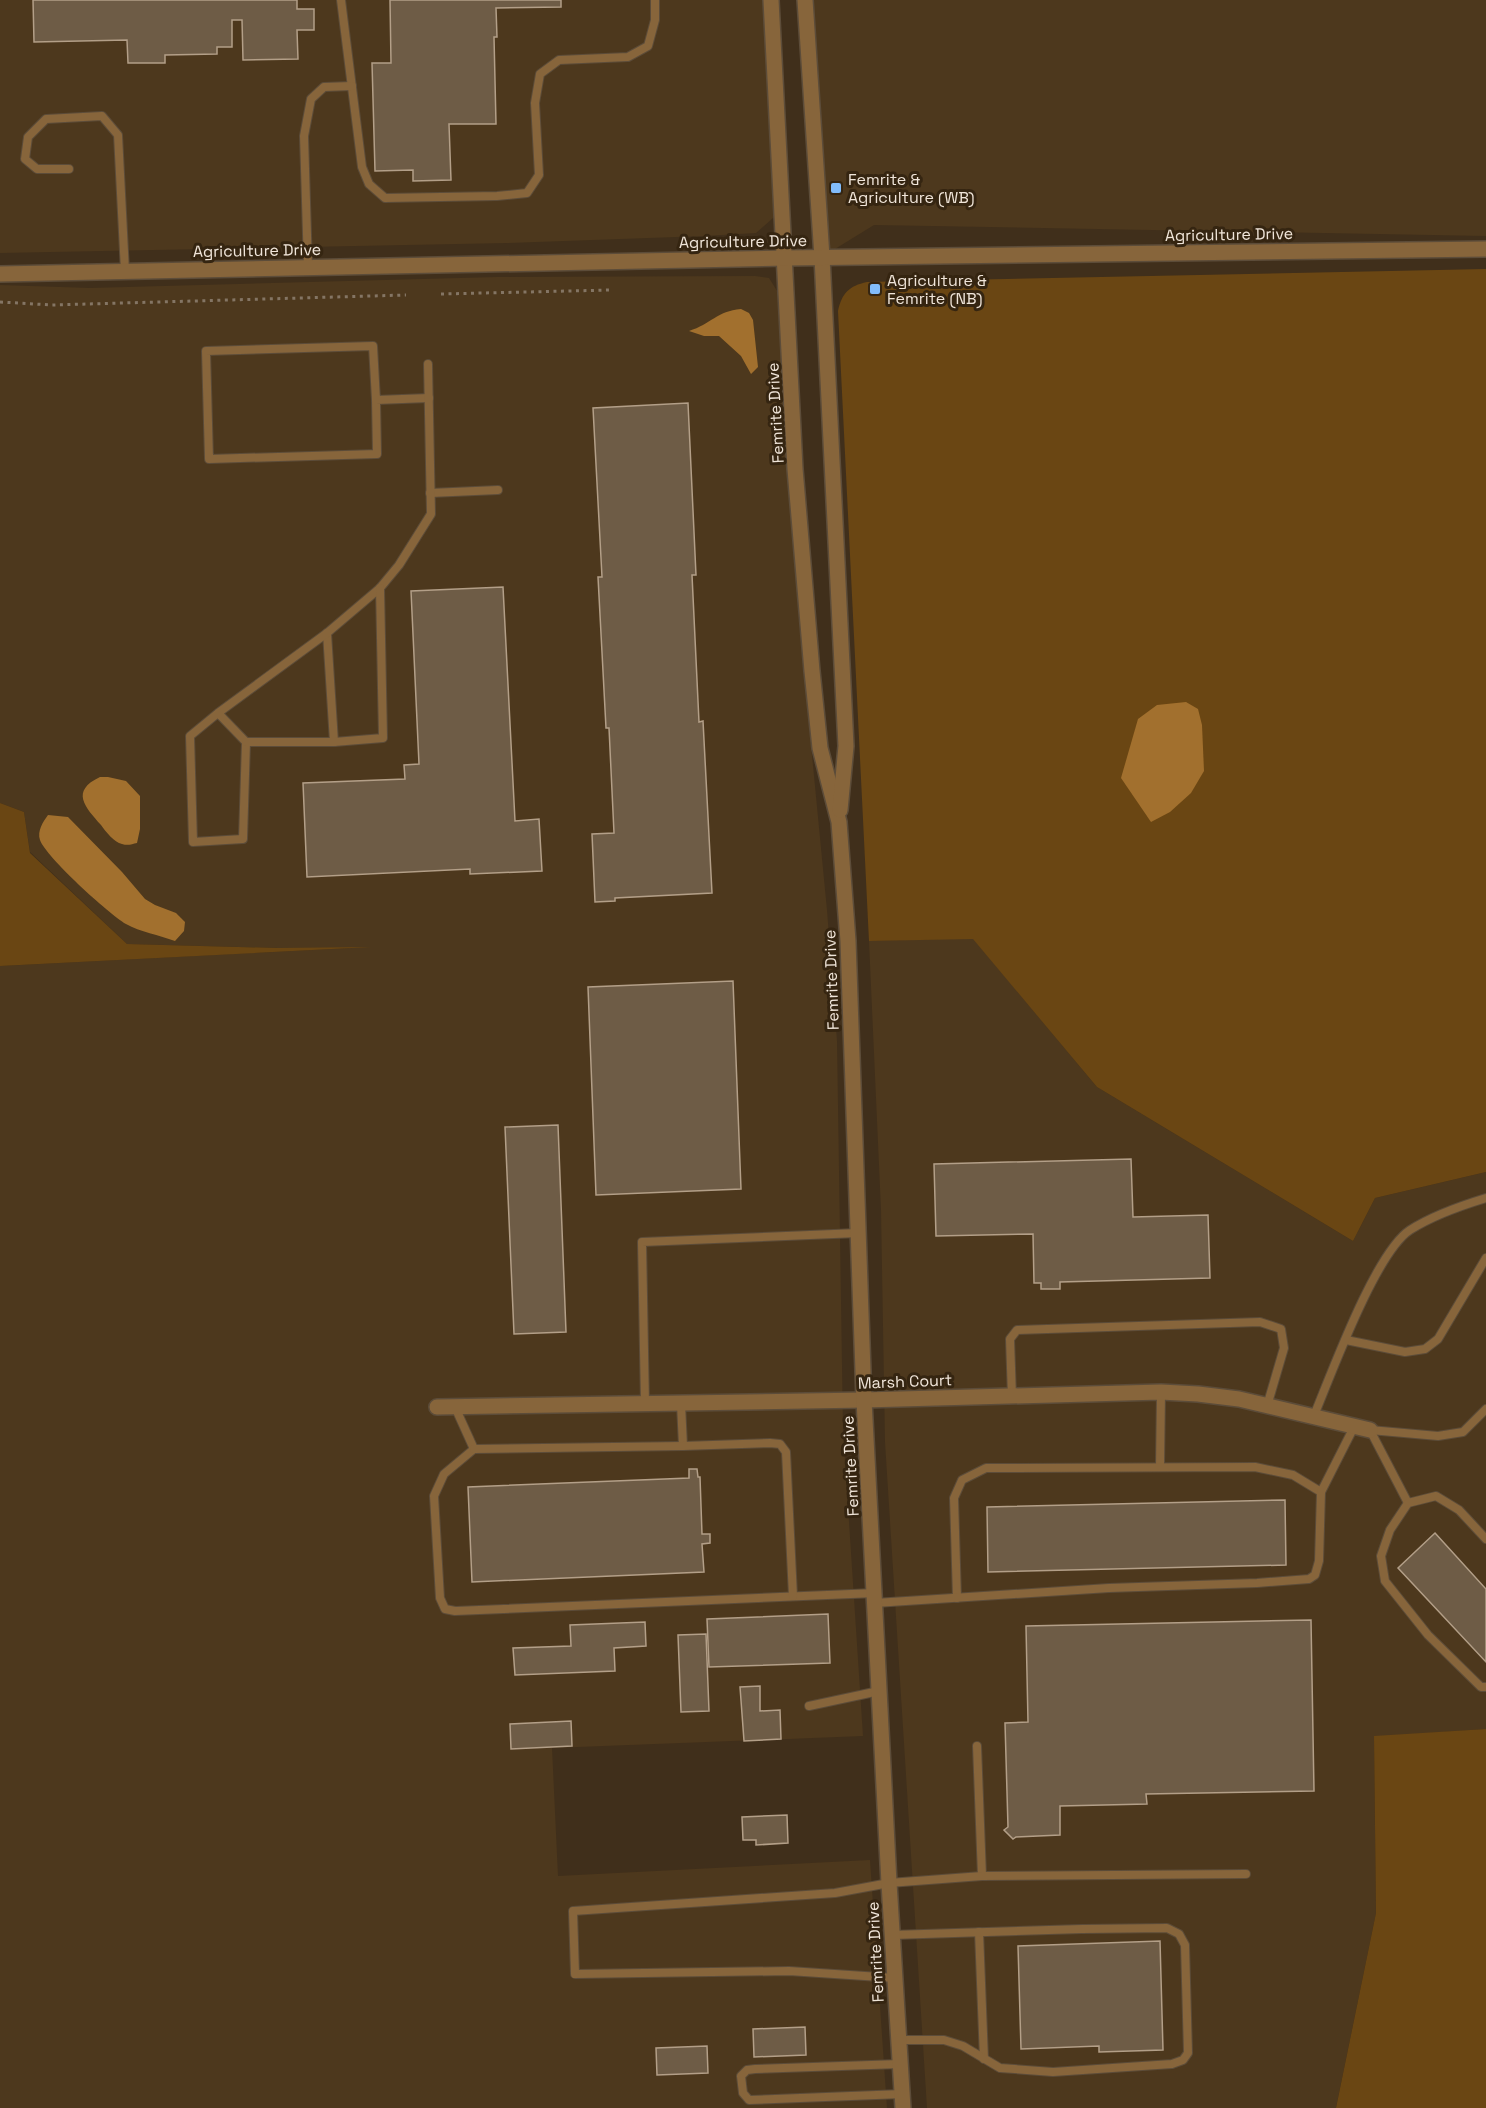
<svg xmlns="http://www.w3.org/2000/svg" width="1486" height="2108" font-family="'Space Grotesk',sans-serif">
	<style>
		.built { fill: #4d381d }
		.green { fill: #6a4613 }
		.water { fill: #a2702e }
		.building { fill: #6e5c46; stroke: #b39f88; stroke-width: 1.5 }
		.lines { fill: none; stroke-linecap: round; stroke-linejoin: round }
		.service-casing { stroke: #5c4c39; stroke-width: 10 }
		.minor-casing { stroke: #5c4c39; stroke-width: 18 }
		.tertiary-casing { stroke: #5c4c39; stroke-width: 18 }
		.path { stroke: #847564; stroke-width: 3; stroke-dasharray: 3 4.5; stroke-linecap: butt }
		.service { stroke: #87653b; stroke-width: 8 }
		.minor { stroke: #87653b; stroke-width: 15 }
		.tertiary { stroke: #87653b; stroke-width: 15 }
		.poi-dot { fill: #82bcfa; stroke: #352511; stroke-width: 2 }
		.labels { text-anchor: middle; stroke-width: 6; stroke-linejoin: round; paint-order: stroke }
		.poi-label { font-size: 16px; fill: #f0e5d9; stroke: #352511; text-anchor: start }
		.street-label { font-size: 16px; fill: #f0e5d9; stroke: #352511 }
	</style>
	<rect width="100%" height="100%" fill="#402f1b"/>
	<g class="built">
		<path d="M0,0H763L777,211L773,218L756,233L704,236L508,243L0,253Z"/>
		<path d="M805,0H1486V236L874,225L822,257Z"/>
		<path d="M755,276L769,278L779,294L799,621L827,910L837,1041L843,1430L863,1736L552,1748L558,1876L870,1860L887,2108H0V966L349,948H278L127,944L30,852L24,812L0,803V285L90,288L497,277Z"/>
		<path d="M973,938L1097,1087L1353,1241L1375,1198L1486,1172V1729L1374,1737L1376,1913L1336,2108H927L885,1442L881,1210L869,941Z"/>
	</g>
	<g class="green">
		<path d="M1486,269V1172L1375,1198L1353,1241L1097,1087L973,939L869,941L838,311C842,293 849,286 867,282Z"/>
		<path d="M0,803L24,812L30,853L127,944L278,948L371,947L0,966Z"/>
		<path d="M1486,1729V2108H1336L1376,1913L1374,1736Z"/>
	</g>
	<g class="water">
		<path d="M741,309L749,313L753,320L758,367L751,374L741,356L719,336H704L689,331C711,324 717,311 741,309Z"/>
		<path d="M1186,702L1198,709L1202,725L1204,771L1191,793L1170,812L1151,822L1121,778L1138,719L1157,705Z"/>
		<path d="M100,777H108L126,781L140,796V829L137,843C132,844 128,846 122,844C114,842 106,832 101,825C85,807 70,791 100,777Z"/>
		<path d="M48,815L68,817L122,872L145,899L155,905L176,913L185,922L184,931L175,941C159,935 140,932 126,924C109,914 46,857 40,840C37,831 43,822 48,815Z"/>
	</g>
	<g class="building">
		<path d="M33,0H297V9H314V30H297L298,59L243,60L242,20H232V47H217V54L165,55V63H128L127,40L34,42Z"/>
		<path d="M390,0H561V7L496,8L497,37H494L496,124H449L451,180L413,181V170L375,171L372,63H391Z"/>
		<path d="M688,403L696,575H692L699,722L703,721L712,893L615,898V901L595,902L592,834L614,833L609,728H606L598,577H602L593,408Z"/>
		<path d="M503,587L515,821L539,819L542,871L470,874V869L307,877L303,783L405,779L404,765L419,764L411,591Z"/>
		<path d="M733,981L741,1189L596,1195L588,987Z"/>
		<path d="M558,1125L566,1332L514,1334L505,1127Z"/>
		<path d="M1131,1159L1133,1217L1208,1215L1210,1278L1060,1282V1289H1041V1283H1034L1033,1234L936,1236L934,1164Z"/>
		<path d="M689,1469H697L698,1477H700L702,1534H710V1543L702,1544L704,1572L472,1582L468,1487L689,1478Z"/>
		<path d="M1285,1500L1286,1565L988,1572L987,1507Z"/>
		<path d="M1435,1533L1486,1589V1662L1398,1568Z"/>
		<path d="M828,1614L830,1663L709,1667L707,1619Z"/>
		<path d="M1311,1620L1314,1791L1146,1794L1147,1804L1060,1806V1835L1016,1837L1013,1839L1004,1830L1008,1827L1005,1723L1028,1722L1026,1626Z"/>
		<path d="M645,1622L646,1646L614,1648L615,1671L515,1675L513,1648L571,1646L570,1625Z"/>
		<path d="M706,1634L709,1711L681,1712L678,1635Z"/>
		<path d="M760,1686V1711L780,1710L781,1739L744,1741L740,1687Z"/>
		<path d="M571,1721L572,1746L511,1749L510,1724Z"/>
		<path d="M787,1815L788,1843L756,1845V1840H743L742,1817Z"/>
		<path d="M1160,1941L1163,2050L1099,2052V2046L1021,2049L1018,1946Z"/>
		<path d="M805,2027L806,2055L754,2057L753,2029Z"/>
		<path d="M707,2046L708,2073L657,2075L656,2048Z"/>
	</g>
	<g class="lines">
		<defs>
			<g id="service">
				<path d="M341,0L362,167L369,184L385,198L497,196L527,193L539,175L535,103L540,74L559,60L628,57L648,46L655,20V0"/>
				<path d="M69,169H37L25,159L28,137L46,119L102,116L118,135L125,271"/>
				<path d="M308,267L304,136L311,99L324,87L352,86"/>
				<path d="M376,400L373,346L206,351L209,459L377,454L376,400L429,398"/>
				<path d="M430,493L498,490"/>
				<path d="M327,633L334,742"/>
				<path d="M218,713L246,742L243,839L193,842L190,736L218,713L327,633L380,588L399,565L431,514L428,364"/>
				<path d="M246,742H334L383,738L380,588"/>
				<path d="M1346,1340L1405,1352L1425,1349L1438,1339L1486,1258"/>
				<path d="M1012,1397L1010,1339L1017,1330L1260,1322L1281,1329L1284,1348L1267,1406"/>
				<path d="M645,1404L642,1242L858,1233"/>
				<path d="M681,1404L683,1446"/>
				<path d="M455,1407L474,1449L444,1474L434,1496L440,1598L445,1609L455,1611L875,1593"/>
				<path d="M1313,1418C1331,1375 1375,1253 1410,1230C1430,1217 1463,1205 1486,1198"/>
				<path d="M1370,1430L1438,1436L1463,1432L1486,1409"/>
				<path d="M1370,1430L1408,1503"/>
				<path d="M474,1449L683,1446L770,1443L780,1444L786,1452L793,1596"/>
				<path d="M1160,1467L1161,1392"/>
				<path d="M1486,1539L1459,1510L1436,1496L1408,1503L1390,1530L1381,1556L1385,1581L1428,1635L1481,1687H1486"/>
				<path d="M957,1598L954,1498L962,1480L986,1468L1255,1467L1293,1475L1321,1492"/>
				<path d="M875,1603L1109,1588L1257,1583L1309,1579L1315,1575L1319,1561L1321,1492L1354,1427"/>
				<path d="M809,1706L879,1691"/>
				<path d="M977,1746L982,1876"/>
				<path d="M979,1932L984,2059"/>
				<path d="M892,1935L1082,1929L1167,1928L1179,1934L1185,1945L1188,2053L1183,2060L1172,2064L1053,2072L1000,2068L963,2046L944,2040H898"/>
				<path d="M895,1978L789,1971L575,1974L573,1911L835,1893L889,1883L982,1876L1246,1874"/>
				<path d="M900,2064L755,2069L747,2070L741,2076L743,2093L749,2100L902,2094"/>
			</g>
			<path id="minor" d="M437,1407L864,1400L1161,1392L1198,1394L1239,1399L1370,1430"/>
			<g id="tertiary">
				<path d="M771,0L795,469L812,671L820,748L839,822L848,941L864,1400L889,1883L903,2108"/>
				<path d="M805,0L822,257L846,746L840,810"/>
				<path d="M0,274L786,258L1486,249"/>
			</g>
		</defs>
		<use href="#service" class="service-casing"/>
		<use href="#minor" class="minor-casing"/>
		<use href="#tertiary" class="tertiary-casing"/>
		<g class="path">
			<path d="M441,294L611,290"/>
			<path d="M0,302L52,305L406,295"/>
		</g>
		<use href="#service" class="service"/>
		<use href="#minor" class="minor"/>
		<use href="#tertiary" class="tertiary"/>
	</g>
	<g class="poi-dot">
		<rect x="830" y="182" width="12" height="12" rx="3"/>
		<rect x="869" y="283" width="12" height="12" rx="3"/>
	</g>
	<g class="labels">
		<g class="poi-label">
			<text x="848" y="185">Femrite &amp;<tspan x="848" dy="18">Agriculture (WB)</tspan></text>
			<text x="887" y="286">Agriculture &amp;<tspan x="887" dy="18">Femrite (NB)</tspan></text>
		</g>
		<g class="street-label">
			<text transform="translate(1229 234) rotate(-1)" y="6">Agriculture Drive</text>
			<text transform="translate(743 241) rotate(-1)" y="6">Agriculture Drive</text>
			<text transform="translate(257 250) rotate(-1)" y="6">Agriculture Drive</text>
			<text transform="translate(775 413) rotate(-93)" y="6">Femrite Drive</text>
			<text transform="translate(831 980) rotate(-92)" y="6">Femrite Drive</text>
			<text transform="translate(905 1381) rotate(-2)" y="6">Marsh Court</text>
			<text transform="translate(850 1466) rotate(-93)" y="6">Femrite Drive</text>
			<text transform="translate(875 1952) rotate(-93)" y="6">Femrite Drive</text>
		</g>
	</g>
</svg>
